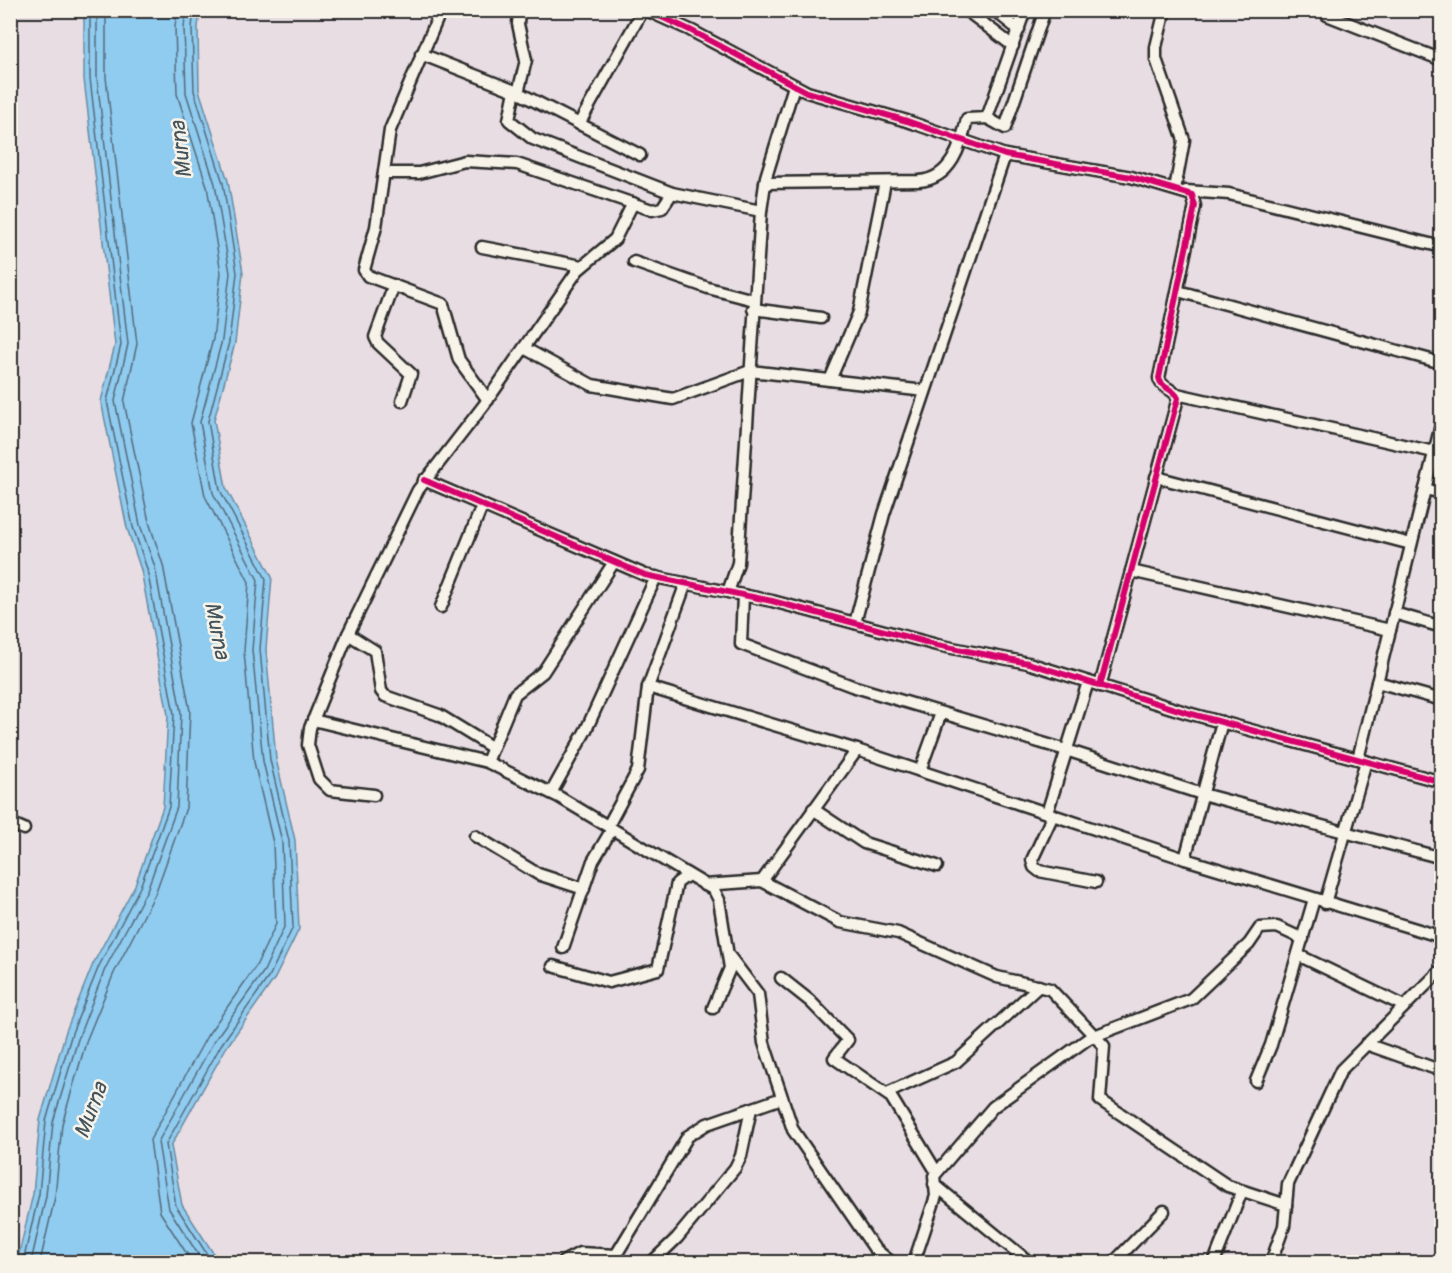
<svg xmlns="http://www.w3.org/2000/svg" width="1452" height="1273" font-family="Pangolin,sans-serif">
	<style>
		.water { fill: #90cbf0; stroke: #688ba1; stroke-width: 1.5 }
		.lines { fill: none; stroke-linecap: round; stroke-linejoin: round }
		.shore { stroke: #536b7a; stroke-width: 1.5 }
		.street-casing { stroke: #2b2b2b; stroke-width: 15 }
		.street { stroke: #f7f3e8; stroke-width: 10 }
		.cycleway-casing { stroke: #f7f3e8; stroke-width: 10 }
		.cycleway { stroke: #d6006c; stroke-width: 6 }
		.labels { text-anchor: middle; stroke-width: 5; stroke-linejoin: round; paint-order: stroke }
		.water-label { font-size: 22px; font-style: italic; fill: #44535c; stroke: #f7f3e8 }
	</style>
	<rect width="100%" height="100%" fill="#e8dde3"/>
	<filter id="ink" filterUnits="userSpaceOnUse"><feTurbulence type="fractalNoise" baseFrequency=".0167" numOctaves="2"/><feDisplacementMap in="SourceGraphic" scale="12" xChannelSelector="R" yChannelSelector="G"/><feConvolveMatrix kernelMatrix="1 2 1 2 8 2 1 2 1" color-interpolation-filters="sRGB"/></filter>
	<g filter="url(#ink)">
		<path class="water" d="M84,11H200L198,27L199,90L228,181L243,273L235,343L214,420L226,488L272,577L266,649L276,759L295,840L299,929L275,978L226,1048L171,1146L182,1205L219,1262H17L33,1194L40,1120L66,1031L93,964L135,885L163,807L168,715L141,570L127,528L101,401L115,345L84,79Z"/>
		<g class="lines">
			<g class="shore">
				<path d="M177,10L175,27L177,94L207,186L221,273L213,339L191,423L205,496L249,582L244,651L254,762L273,843L276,924L256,966L207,1036L150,1140L160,1212L192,1262"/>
				<path d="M186,10L184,27L186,93L215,184L230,273L222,340L200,422L213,493L258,580L252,650L263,761L282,842L285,925L264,971L214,1041L158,1142L169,1209L203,1262"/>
				<path d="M194,10L192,27L194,91L223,183L237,273L229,342L208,421L220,490L266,579L260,649L270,760L289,841L293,927L270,975L221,1045L166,1144L176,1206L212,1262"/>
				<path d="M23,1262L39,1194L46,1121L72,1033L99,966L140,887L169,807L174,714L147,569L133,527L107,401L121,345L90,78V10"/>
				<path d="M31,1262L46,1196L53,1122L79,1036L105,969L147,890L177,807L181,713L155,567L140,525L115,401L128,344L97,78V10"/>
				<path d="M40,1262L55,1197L62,1124L87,1039L114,973L155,894L186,808L190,711L163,565L149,522L124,402L137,344L106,77V10"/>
			</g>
			<defs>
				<g id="street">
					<path d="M441,10L390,130L376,227L364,270L368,276L443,304L459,360L488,400"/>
					<path d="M646,10L690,30L807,92L907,121L1005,155L1131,177L1192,195L1195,206L1159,378C1161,389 1174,388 1178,398L1100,686"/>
					<path d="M966,10L1013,46"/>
					<path d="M994,10L1019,30"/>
					<path d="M1165,10L1156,47V59L1184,140L1175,189"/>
					<path d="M1324,10L1327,15L1442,60"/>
					<path d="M421,54L515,91L640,155"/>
					<path d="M515,91L509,120L533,139L672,193L761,211"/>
					<path d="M518,93L526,60L518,24L519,10"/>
					<path d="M987,118L1025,10"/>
					<path d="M579,124L643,10"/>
					<path d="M384,173H419L465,161L517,164L652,210L662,208L672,193"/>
					<path d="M765,183L919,181C951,179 961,146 967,119L987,118L1005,128L1045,10"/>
					<path d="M1186,191L1229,194L1442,247"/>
					<path d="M482,247L582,266"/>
					<path d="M634,262L708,288L754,300"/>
					<path d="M394,285L375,337L378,343L411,374L402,401"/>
					<path d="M1178,291L1442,363"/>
					<path d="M753,309L821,318"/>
					<path d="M524,348L592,385L673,399L750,371L925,391"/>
					<path d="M830,380L859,312L885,182"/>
					<path d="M1177,394L1434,452"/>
					<path d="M1156,477L1411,544"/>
					<path d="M424,480L645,575L772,601L937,645L1028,663L1188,713L1442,782"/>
					<path d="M1425,489L1442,493"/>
					<path d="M1131,571L1390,630"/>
					<path d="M728,592L738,563L761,211L766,177L794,86"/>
					<path d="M743,595L741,644L852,686L1066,750L1202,794L1442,858"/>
					<path d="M441,607L482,506"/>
					<path d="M1394,613L1442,627"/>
					<path d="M855,623L884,514L1005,155"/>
					<path d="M348,634L375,651L381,691L385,696L439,715L493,748"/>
					<path d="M1377,682L1442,700"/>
					<path d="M648,687L857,750L1185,859L1442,937"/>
					<path d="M313,720L487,762L559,797L714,890L719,900L730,968L713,1008"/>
					<path d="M1358,759L1442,421"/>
					<path d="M487,762L515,694L543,672L614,562"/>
					<path d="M920,771L941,713"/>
					<path d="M551,793L586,730L656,577"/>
					<path d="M374,795L330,790L319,779L308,745L310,728L348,634L418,490L484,405L578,270L615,239L633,203"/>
					<path d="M813,809L864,843L937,866"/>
					<path d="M1047,813L1088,682"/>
					<path d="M1053,815L1032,860L1034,867L1039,871L1096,882"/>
					<path d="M10,823L24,829"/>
					<path d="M608,826L638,770L648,687L686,583"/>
					<path d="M475,836L538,874L584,889"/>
					<path d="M1185,859L1222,722"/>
					<path d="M762,881L857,750"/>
					<path d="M704,885L762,881L840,922L898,933L997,977L1050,989L1104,1046L1100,1100L1228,1186L1286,1205"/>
					<path d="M1325,903L1366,761"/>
					<path d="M563,948L593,861L612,829"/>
					<path d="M1298,955L1404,1006"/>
					<path d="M730,957L758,994L764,1043L793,1130L874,1248L891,1262"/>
					<path d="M553,966L609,982L658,969L677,883L688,875"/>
					<path d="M781,978L810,1001L848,1040L834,1058L891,1097L936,1171"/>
					<path d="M1366,1044L1442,1071"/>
					<path d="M1256,1081L1271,1045L1314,899"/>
					<path d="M887,1093L956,1062L1039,986"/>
					<path d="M934,1184L1029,1262"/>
					<path d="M563,1262L580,1253L616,1255L688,1136L707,1124L782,1098"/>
					<path d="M652,1262L677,1238L735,1168L741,1156L751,1109"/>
					<path d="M914,1262L936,1196L934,1176L993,1107L1089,1038L1191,999L1249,944L1260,928L1277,927L1303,939"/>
					<path d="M1114,1262L1164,1211"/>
					<path d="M1214,1262L1242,1191"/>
					<path d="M1271,1262L1284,1226L1288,1184L1341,1070L1442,969"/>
				</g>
			</defs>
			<use href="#street" class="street-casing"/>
			<use href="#street" class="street"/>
			<defs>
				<g id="cycleway">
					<path d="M646,10L690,30L807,92L907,121L1005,155L1131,177L1192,195L1195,206L1159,378C1161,389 1174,388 1178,398L1100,686"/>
					<path d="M424,480L645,575L772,601L937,645L1028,663L1188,713L1442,782"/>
				</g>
			</defs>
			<use href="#cycleway" class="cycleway-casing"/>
			<use href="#cycleway" class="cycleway"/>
		</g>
	</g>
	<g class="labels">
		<g class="water-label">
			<text transform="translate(180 150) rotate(-97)" y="8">Murna</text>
			<text transform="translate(218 630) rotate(79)" y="8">Murna</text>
			<text transform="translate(90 1110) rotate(-69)" y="8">Murna</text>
		</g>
	</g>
	<rect width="1452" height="1273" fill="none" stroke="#f7f3e8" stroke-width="36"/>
	<rect x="18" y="18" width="1416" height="1237" fill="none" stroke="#2b2b2b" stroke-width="2" filter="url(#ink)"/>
</svg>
